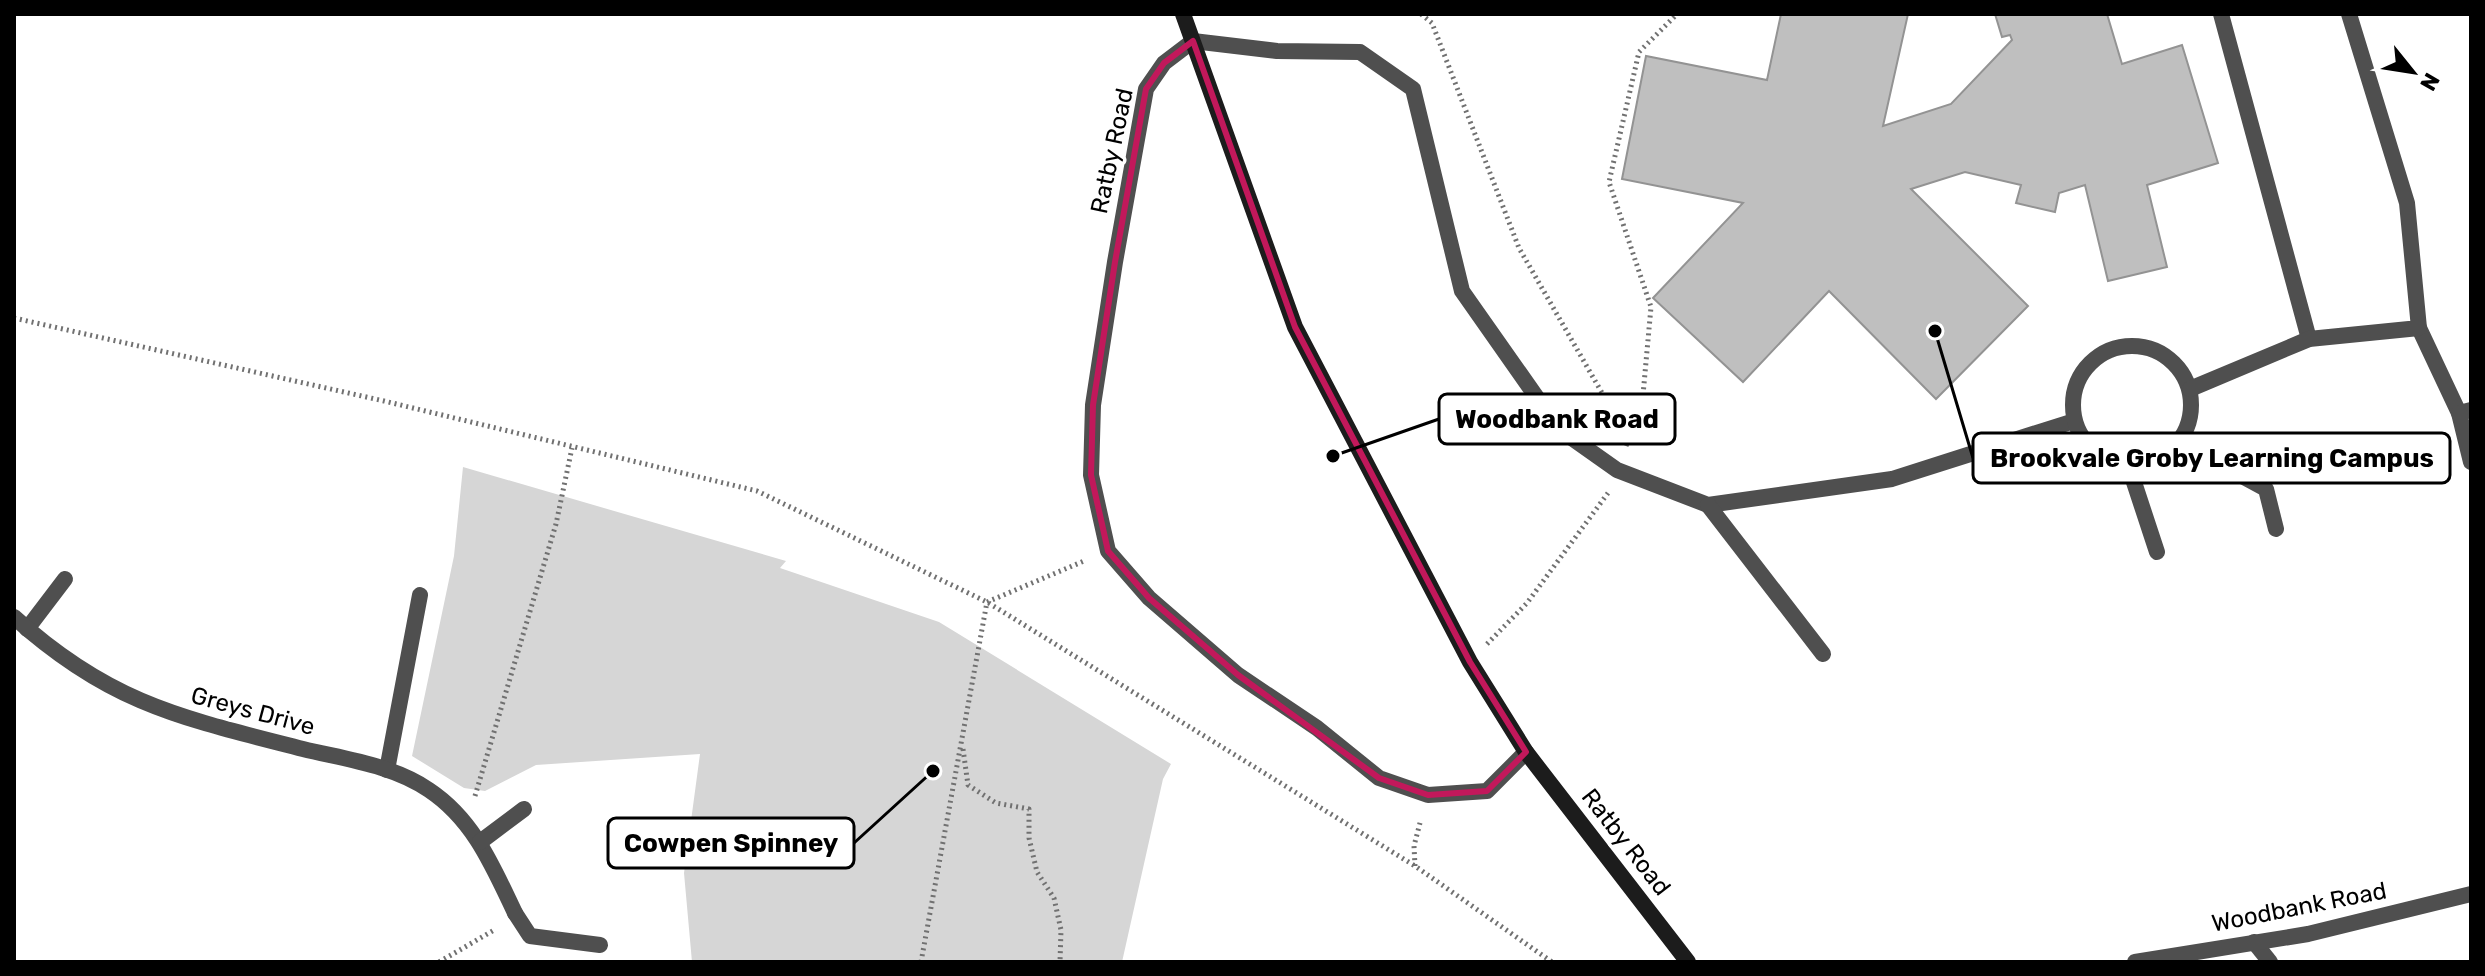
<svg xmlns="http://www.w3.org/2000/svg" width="2485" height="976" font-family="Rubik,sans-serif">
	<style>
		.green { fill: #d6d6d6 }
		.building { fill: #bfbfbf; stroke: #939393; stroke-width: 2 }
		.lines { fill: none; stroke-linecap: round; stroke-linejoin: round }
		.path { stroke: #717171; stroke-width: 5; stroke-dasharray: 2 4; stroke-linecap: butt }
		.lane { stroke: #4f4f4f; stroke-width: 16 }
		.street { stroke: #4f4f4f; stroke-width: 16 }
		.secondary { stroke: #1c1c1c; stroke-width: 16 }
		.marked { fill: none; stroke: #c2185b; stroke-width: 6; stroke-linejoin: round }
		.labels { text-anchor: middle; stroke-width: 7; stroke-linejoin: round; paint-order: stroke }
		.street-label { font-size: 24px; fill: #000; stroke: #fff }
		.leader { fill: none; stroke: #000; stroke-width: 3 }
		.callout-dot { fill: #000; stroke: #fff; stroke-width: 3 }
		.callout { fill: #fff; stroke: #000; stroke-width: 3 }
		.callout-label { font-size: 26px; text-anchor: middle; font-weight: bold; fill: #000 }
	</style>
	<rect width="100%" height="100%" fill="#fff"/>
	<path class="green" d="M463,467L786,561L780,568L939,622L1171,764L1163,779L1122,962H692L684,873L700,754L536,765L485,791L464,788L412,756L454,556Z"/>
	<path class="building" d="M1781,14H1908L1883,126L1951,104L2012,40L2010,35L2002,37L1995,14H2107L2122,64L2182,45L2218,163L2147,185L2167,267L2108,281L2085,185L2059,193L2055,212L2016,203L2021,185L1965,172L1911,189L2028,306L1936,399L1829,291L1743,382L1653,298L1743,203L1622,179L1646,56L1767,80Z"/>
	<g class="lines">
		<g class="path">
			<path d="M1421,14L1432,23L1519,248L1629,440"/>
			<path d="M14,318L384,401L757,491L987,602L1415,866L1552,962"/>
			<path d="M1626,446L1642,406L1651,307L1609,182L1639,52L1677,14"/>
			<path d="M1487,644L1527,603L1608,493"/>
			<path d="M963,749L968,785L996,803L1029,809V838L1037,872L1054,898L1061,930L1060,962"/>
			<path d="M475,796L556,524L572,448"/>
			<path d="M1415,866L1414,846L1421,819"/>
			<path d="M439,962L496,929"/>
			<path d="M921,962L987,602L1084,561"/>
		</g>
		<g class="lane">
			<path d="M2221,14L2309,339"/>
			<path d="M1193,41L1277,51L1360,52L1413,89L1462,291L1559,429L1617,470L1708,505L1892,479L2074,421"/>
			<path d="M2419,328L2459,413L2471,410"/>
			<circle cx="2132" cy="405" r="59"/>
			<path d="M2190,389L2309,339L2419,328L2407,203L2349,14"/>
			<path d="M2459,413L2471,462"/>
			<path d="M2179,442L2266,489L2276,529"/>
			<path d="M2128,464L2157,552"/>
			<path d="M1708,505L1823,654"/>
			<path d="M27,629L65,579"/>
			<path d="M387,770L420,595"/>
			<path d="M515,913L530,936L600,945"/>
		</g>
		<g class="street">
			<path d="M1193,41L1164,63L1146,89L1115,262L1093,405L1091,475L1108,551L1149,598L1238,675L1317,728L1379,778L1428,795L1487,791L1526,752"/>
			<path d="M14,617C110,704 182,718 303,749C344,759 393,765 429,790C474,820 493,867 515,913"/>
			<path d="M480,842L524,809"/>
			<path d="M2254,942L2270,962"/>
			<path d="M2135,962L2308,934L2471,894"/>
		</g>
		<path class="secondary" d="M1183,14L1295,327L1470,662L1526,752L1688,962"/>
	</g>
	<path class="marked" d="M1193,41L1295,327L1470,662L1526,752L1487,791L1428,795L1379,778L1238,675L1149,598L1108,551L1091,475L1093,405L1115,262L1146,89L1164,63Z"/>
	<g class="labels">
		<g class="street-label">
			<text transform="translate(1112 151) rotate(-78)" y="8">Ratby Road</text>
			<text transform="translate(253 711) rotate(15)" y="8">Greys Drive</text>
			<text transform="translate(1626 842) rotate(52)" y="8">Ratby Road</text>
			<text transform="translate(2299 907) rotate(-11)" y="8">Woodbank Road</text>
		</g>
	</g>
	<path class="leader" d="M1333 456L1439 419M1935 331L1973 458M933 771L854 843"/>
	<g class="callout-dot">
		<circle cx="1333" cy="456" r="8"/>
		<circle cx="1935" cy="331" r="8"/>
		<circle cx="933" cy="771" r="8"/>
	</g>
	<g class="callout">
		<rect x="1439" y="394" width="236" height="50" rx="8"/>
		<rect x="1973" y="433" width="477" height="50" rx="8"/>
		<rect x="608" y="818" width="246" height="50" rx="8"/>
	</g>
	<g class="callout-label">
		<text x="1557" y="428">Woodbank Road</text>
		<text x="2212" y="467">Brookvale Groby Learning Campus</text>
		<text x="731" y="852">Cowpen Spinney</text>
	</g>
	<rect width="2485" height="976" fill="none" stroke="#000000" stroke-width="32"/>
	<g transform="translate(2413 72) rotate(120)" stroke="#ffffff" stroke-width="6" paint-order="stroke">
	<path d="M0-6L14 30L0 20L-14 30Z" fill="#000000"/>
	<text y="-12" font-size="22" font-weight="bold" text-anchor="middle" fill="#000000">N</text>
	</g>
</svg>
